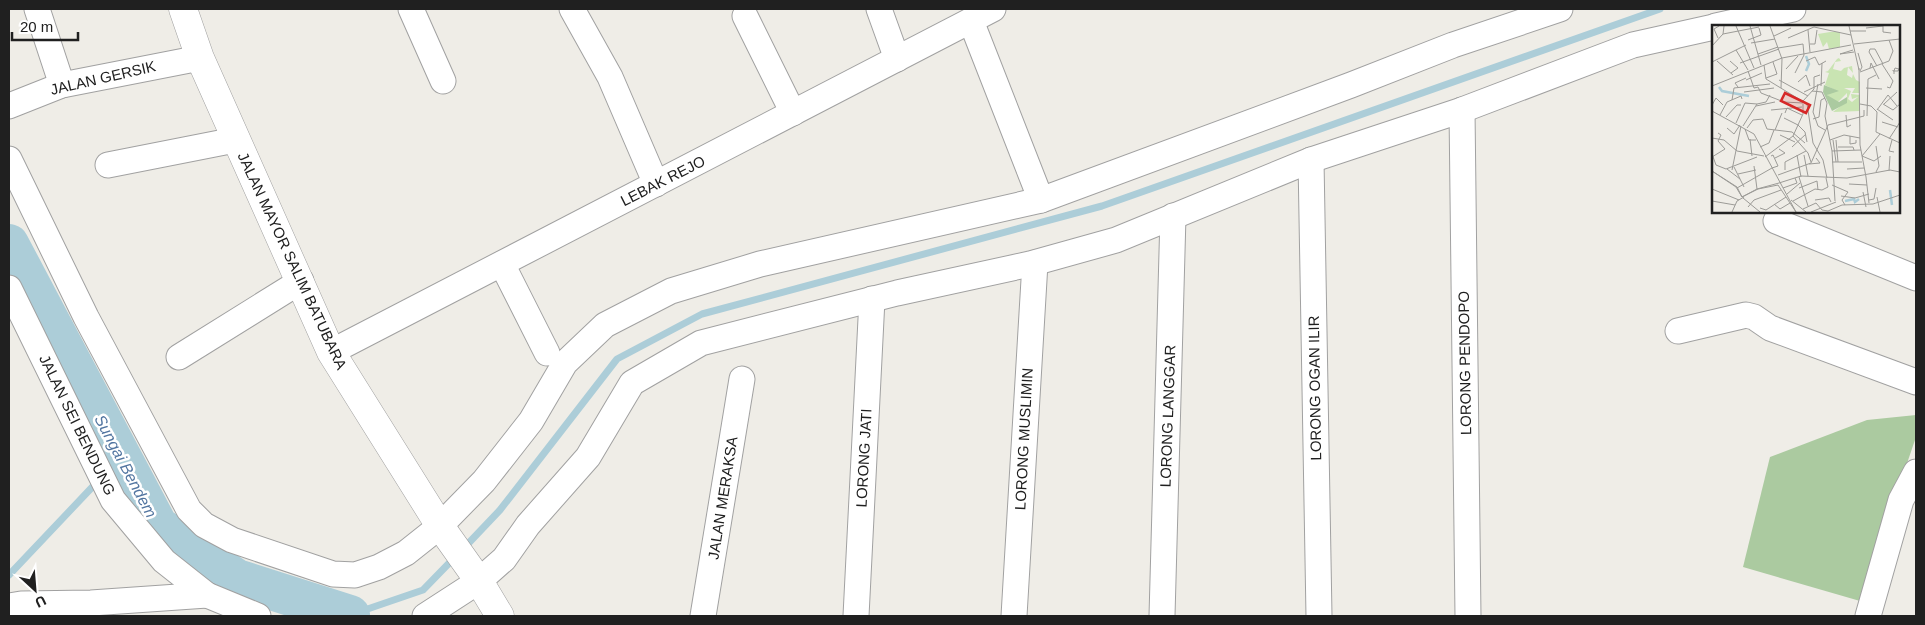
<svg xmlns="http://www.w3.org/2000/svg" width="1925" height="625" font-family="Helvetica,sans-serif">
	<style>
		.forest { fill: #abcaa0 }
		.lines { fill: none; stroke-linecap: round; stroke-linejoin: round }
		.stream { stroke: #accdd8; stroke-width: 7 }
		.river { stroke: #accdd8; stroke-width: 40 }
		.minor-casing { stroke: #a1a1a1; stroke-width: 27 }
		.tertiary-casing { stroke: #a1a1a1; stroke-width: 29 }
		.minor { stroke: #fff; stroke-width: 25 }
		.tertiary { stroke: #fff; stroke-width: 28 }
		.labels { text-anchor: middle; stroke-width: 5; stroke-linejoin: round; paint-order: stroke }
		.street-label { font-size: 15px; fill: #202020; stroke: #fff }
		.water-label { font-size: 16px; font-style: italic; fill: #5275a0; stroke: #fff }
		.inset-river { fill: none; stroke: #accdd8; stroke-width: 2.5 }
		.inset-road { fill: none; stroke: #9c9b97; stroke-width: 1 }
		.view { fill: #d62828; fill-opacity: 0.15; stroke: #d62828; stroke-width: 2.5 }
		.inset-edge { fill: none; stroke: #202020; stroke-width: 2.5 }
	</style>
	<rect width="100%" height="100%" fill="#efede7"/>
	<path class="forest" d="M1916,415V437L1860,601L1743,567L1770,457L1867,420Z"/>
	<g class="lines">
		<g class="stream">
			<path d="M106,473L121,457"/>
			<path d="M463,549L500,510L617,359L702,314L1102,206L1660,9"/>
			<path d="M9,575L98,481"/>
			<path d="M350,615L423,590L456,556"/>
		</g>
		<path class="river" d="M9,244L158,526L237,579L350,615"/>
		<defs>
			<g id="minor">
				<path d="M37,9L62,85"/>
				<path d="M411,9L443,81"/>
				<path d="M572,9L610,77L656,184"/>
				<path d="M879,9L897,59"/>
				<path d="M745,16L793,113"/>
				<path d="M971,21L1041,200"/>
				<path d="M1716,26L1793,9"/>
				<path d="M9,106L62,85L200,58"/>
				<path d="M1462,110L1468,616"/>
				<path d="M9,159L86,317L189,510L204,525L232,540L333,574L355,575L379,567L406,553L440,526L484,481L531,421L565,363L605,325L671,291L760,264L1041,200L1351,85L1453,45L1560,9"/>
				<path d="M1311,160L1319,616"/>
				<path d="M108,165L235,140"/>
				<path d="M1776,221L1916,278"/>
				<path d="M502,264L547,353"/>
				<path d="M9,288L113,500L164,561L207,595L258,616"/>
				<path d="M1678,331L1746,315L1754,317L1770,328L1916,382"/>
				<path d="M331,352L993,9"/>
				<path d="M179,357L301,281"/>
				<path d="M9,606L21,604L91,603L207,595"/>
				<path d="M425,616L479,581L504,559L528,525L588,457L632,383L701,343L897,293L1030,264L1116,240L1311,160L1462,110L1633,45L1714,27"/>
				<path d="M703,616L742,379"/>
				<path d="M856,616L872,299"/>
				<path d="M1014,616L1035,263"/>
				<path d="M1162,616L1173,216"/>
				<path d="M1868,616L1901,500L1916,472"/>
			</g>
			<path id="tertiary" d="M183,9L200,58L331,352L440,526L479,581L500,616"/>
		</defs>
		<use href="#minor" class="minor-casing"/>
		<use href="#tertiary" class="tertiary-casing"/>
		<use href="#minor" class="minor"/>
		<use href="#tertiary" class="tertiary"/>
	</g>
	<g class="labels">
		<g class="street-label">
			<text transform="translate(103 78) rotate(-13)" y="5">JALAN GERSIK</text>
			<text transform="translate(663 181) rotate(-27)" y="5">LEBAK REJO</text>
			<text transform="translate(292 261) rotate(65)" y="5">JALAN MAYOR SALIM BATUBARA</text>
			<text transform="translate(1465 363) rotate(-91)" y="5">LORONG PENDOPO</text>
			<text transform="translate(1315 388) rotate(-91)" y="5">LORONG OGAN ILIR</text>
			<text transform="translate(1168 416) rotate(-88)" y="5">LORONG LANGGAR</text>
			<text transform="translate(77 425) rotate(64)" y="5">JALAN SEI BENDUNG</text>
			<text transform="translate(1024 439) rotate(-87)" y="5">LORONG MUSLIMIN</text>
			<text transform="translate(864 458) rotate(-87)" y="5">LORONG JATI</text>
			<text transform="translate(723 498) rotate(-81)" y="5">JALAN MERAKSA</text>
		</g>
		<g class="water-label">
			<text transform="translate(126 466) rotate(62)" y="6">Sungai Bendem</text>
		</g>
	</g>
	<g transform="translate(1712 25)">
		<rect width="188" height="188" fill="#efede7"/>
		<path d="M118,7H128V22L117,24L115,17L111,22L106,9ZM127,33L129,36L123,37L121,44L129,46L132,43L140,41L141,48L136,42L135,50L140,53L141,49L144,55L149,51L144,55L148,57L147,68H140L143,63H132L139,66L136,74L140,77L146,72L140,74L139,69L148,70V86L121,87L135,76V68L125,78L115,70L123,65L113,60L117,48L113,47L116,46L125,34Z" fill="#c9e4b2"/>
		<path d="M112,60L127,66L115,70L127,77L135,72V78L120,86L111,67Z" fill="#abcaa0"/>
		<path class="inset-river" d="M94,31L97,39L94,46M7,62L10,66L37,71M178,165L180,180M133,176L142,174L143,177L147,174"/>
		<path class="inset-road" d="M24,1L42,43M38,1L49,40M58,1L70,34L69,63M137,1L147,45M102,2L139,10M154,3L171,1V7L179,8M96,5L98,27M138,6H154M11,9L47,2M62,11L79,3M6,13L2,4L7,1M76,13L102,2M36,15L49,10L47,3M39,18L63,14M98,19H103L105,5M142,19L188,14M0,21L11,9L12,1M66,23L91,19L92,30M24,25L36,45M141,25L128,29L142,27M146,28L150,42L148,46M46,29L66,22M5,36L21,50M18,36L26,43L19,48M94,36L103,32L107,40L114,36M0,37L34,20M28,38L67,24M170,39L181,56L178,63L175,62M52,40L54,54L95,79L101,118L111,135L115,153M165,41L157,27L158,24H163L171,39M147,43L148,120L154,152M158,43L159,38L167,54M74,44L86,31M181,45V46H186L187,44L183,43L182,46V49M36,46L42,63L46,62L49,68L72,77L91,78M148,47L177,36L181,26L177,15M83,48L92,30M54,53L65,49L61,37M34,55L50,48M67,55L96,71M86,57L94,50L98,61M106,59L101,87L106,101L113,105M0,61L70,33L139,20M109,61L110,38M26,62L23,58L34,53M154,63L170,64M100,66L110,67L115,78L113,91L120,126L123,176M32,67L62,63M92,67L113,57M20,75L22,63L58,59M91,76L102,64V52L108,50M45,79L54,77L58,70M148,79L159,81L165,87L164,107L188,118M171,79L181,85L188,79M172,79L185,67M0,80L4,73L11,80M44,81L63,77M165,84L181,95M59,85L90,82M165,85L176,70L185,81M0,86L42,109L84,187M73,88L75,83L90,90M8,90L15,77L29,71L30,74M134,90L135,102L139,100M155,91L156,54L164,50M14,92L25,80H29M72,93L86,100M101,94L107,92L109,75L113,73M170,97L186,102M24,98L33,78L45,79L31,101M86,100L93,107L95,117M15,103L22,109L28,100M35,103L41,95L51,94L55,104L80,107L93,118M33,104L37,115H44M63,105L70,88M6,108L9,110L6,116L13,124M68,110L83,117M81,111L96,128L99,137M138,111V119L144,118V115M0,113L12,115L25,126M38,114L40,131M177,114L188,97M118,115L132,110L148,113M121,115L124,137M124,115L126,137M180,115L177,126L182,127M164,121L167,141L164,147M48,122L57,118L62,105M80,122L94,109M126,122H141L142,125M25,126L52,131M120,126L149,125M0,129L4,140L14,144L45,132M85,130L89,152M92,130L96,151M59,131L61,130L66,141L60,143M150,131L168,109M150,131L162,136L169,131M0,132L13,124M53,132L81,111L91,89V79M63,133L73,128L67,124M120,137H150M97,139L108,138L104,133M42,141L45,164M22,142L32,162M15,144L28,154M135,144L152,143M20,145L29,101M73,145V137L94,126M0,146L25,162L30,172L45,164L67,158M0,146L24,162L30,172L46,164L66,160L84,187M177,146L178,131M26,149L44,145M66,150L99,138L116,100L152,91V85M87,152L96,181M154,152L157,178M67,158L89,151L135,153L178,145L188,147M137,159L155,160M120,160L136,167L130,175L133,180M25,163L60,143M71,163L85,158L83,153M87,163L105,156L106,165M0,164L27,175M110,165L116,162L114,153M151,167L154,182M75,169L88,158M129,171L143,173L157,169M165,172L168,187M31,173L48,187M79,175L94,187M103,175L117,173L119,177M157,175L162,174L164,163M0,176L23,180M81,176L103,164L110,165M62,179L68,184L78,178M36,182L42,175L69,165M48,183L54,185L74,172M91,184L104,178L110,185L116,186L130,180L161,179L188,170M20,187L25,176L32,172M99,187L124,177"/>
		<path class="view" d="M73,68L98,80L94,88L69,76Z"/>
		<rect width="188" height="188" class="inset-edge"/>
	</g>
	<rect width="1925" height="625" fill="none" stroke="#202020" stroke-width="20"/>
	<g transform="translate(35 590) rotate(154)" stroke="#ffffff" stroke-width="4" paint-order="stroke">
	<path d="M0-4L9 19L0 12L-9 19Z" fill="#202020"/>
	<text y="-8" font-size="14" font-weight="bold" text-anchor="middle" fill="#202020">U</text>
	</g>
	<path d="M12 32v8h66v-8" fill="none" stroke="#202020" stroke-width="2.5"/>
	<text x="20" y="32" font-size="15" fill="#202020" stroke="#ffffff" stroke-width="4" paint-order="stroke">20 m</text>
</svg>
